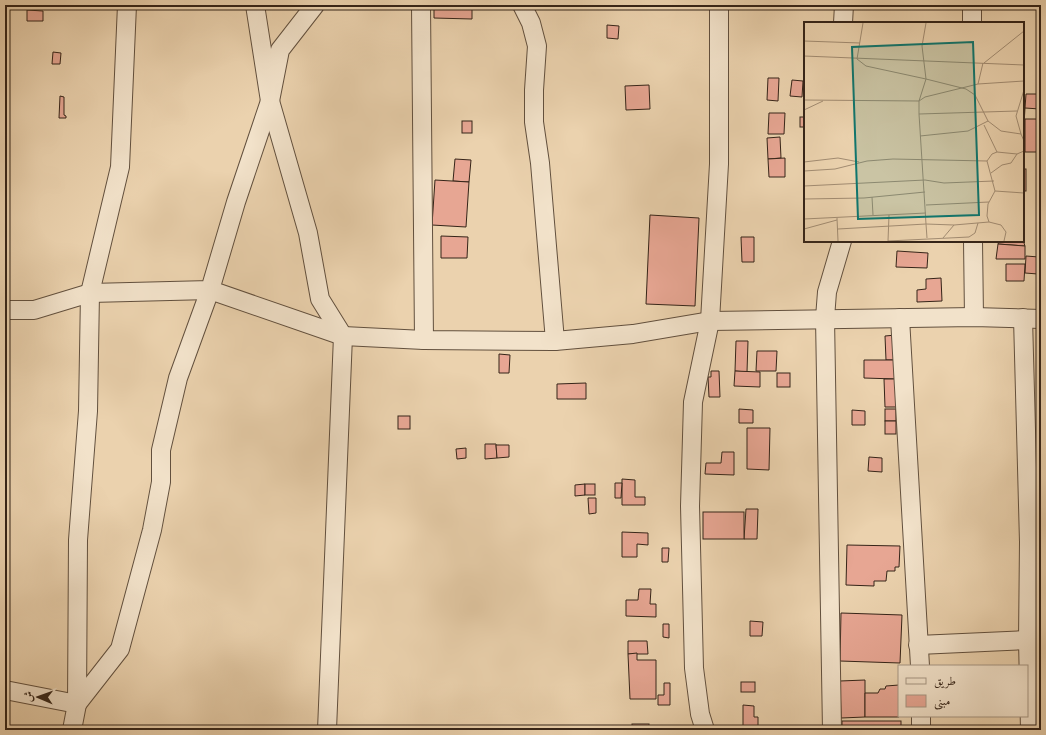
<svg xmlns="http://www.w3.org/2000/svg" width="1046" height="735" font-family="Cardo,Amiri,serif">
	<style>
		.building { fill: #e7a693; stroke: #352418 }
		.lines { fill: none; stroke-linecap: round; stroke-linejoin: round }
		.minor-casing { stroke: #62503e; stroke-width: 20 }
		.minor { stroke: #f2e2ca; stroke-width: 18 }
		.inset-road { fill: none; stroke: #a28c72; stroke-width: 1 }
		.view { fill: #0f766e; fill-opacity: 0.15; stroke: #0f766e; stroke-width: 2 }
		.inset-edge { fill: none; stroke: #352418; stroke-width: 2 }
	</style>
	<rect width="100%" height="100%" fill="#ebd2ae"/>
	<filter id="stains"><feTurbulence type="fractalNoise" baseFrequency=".005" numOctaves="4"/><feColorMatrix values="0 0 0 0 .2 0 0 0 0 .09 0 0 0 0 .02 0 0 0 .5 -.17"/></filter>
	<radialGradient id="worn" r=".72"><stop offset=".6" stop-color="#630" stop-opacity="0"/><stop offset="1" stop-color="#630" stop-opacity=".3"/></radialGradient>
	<g class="building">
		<path d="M434,5H472V19L434,18Z"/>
		<path d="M27,10L43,11V21H27Z"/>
		<path d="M607,25L619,26L618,39L607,38Z"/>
		<path d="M53,52L61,53L60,64H52Z"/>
		<path d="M1039,62H1041V75H1038Z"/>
		<path d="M768,78H779L778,101L767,100Z"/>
		<path d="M792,80L803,81L802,97L790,96Z"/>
		<path d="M649,85L650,109L626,110L625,86Z"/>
		<path d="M1026,94H1041L1040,109L1025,108Z"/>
		<path d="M60,96L64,97V115L66,116V118H59Z"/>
		<path d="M1023,108H1025L1024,124H1023Z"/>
		<path d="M769,113H785L784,134H768Z"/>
		<rect x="800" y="117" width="5" height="10"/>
		<rect x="1025" y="119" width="15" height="33"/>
		<rect x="462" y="121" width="10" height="12"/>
		<path d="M780,137L781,158L768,159L767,138Z"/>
		<path d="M785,158V177H769L768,159Z"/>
		<path d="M455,159L471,160L469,182L453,181Z"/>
		<rect x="1023" y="169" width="3" height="22"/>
		<path d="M435,180L469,182L466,227L432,225Z"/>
		<rect x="1023" y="199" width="1" height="25"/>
		<path d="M650,215L699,218L695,306L646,304Z"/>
		<path d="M441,236L468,237L467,258H441Z"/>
		<path d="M741,237H754V262H742Z"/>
		<path d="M1023,240L1025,246L998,244L999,241Z"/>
		<path d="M998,244L1025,246V259H996Z"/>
		<path d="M897,251L928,253L927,268L896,267Z"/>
		<path d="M1026,256L1039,257L1038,274L1025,273Z"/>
		<path d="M1006,264H1025L1024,281H1006Z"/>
		<path d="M941,278L942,301L917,302V290L926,289V279Z"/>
		<path d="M896,335V360H886L885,336Z"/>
		<path d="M736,341H748L747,372L735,371Z"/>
		<path d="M757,351H777L776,371H756Z"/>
		<path d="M499,354L510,355L509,373H499Z"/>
		<path d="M864,360H896V379L864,378Z"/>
		<path d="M711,371H719L720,397H709L708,377H711Z"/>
		<path d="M735,371L760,372V387L734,386Z"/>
		<rect x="777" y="373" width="13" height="14"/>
		<path d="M884,379H896L897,407H885Z"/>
		<path d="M586,383V399H557V384Z"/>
		<path d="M739,409L753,410V423H739Z"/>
		<rect x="885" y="409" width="11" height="12"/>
		<path d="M852,410L865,411V425H852Z"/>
		<rect x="398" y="416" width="12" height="13"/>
		<rect x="885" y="421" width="11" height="13"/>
		<path d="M747,428H770L769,470L747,469Z"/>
		<path d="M485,444H496L497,458L485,459Z"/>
		<path d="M496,445H509V457L497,458Z"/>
		<path d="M466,448V458L457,459L456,449Z"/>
		<path d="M722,452H734V475L705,474L706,463H721Z"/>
		<path d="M869,457L882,458V472L868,471Z"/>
		<path d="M622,479L635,480V497H645V505H622Z"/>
		<path d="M615,483H622L621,498H615Z"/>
		<path d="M585,484V495L575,496V485Z"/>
		<rect x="585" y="484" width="10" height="11"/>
		<path d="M588,498H596V513L589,514Z"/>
		<path d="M746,509H758L757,539H744Z"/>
		<rect x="703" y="512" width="41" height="27"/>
		<path d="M622,532L648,533V545L637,544V557H622Z"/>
		<path d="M847,545L900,546L899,567H895V571H887L886,581H874V586L846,585Z"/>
		<path d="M662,548H669L668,562H662Z"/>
		<path d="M639,589H651L650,604H656V617L626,616V600H638Z"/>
		<path d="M841,613L902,615L900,663L840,661Z"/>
		<path d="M750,621L763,622L762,636H750Z"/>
		<path d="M663,624H669V638L663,637Z"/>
		<path d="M628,641H647L648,654H628Z"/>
		<path d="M637,653V660H656V699H630L628,654Z"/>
		<path d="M865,680V717L841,718L840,681Z"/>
		<rect x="741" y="682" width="14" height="10"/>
		<path d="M664,683H670V705H658V695H664Z"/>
		<path d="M899,685V717H865V693H878L880,689H885L886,686Z"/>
		<path d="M743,705L754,706V717H758V730H743Z"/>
		<rect x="842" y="721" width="59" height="9"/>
		<rect x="632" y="724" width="17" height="6"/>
	</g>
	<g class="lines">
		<defs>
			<g id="minor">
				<path d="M255,5L270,101L308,233L320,299L343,336L327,730"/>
				<path d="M421,5L424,340"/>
				<path d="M522,5L531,23L537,46L534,90V122L540,163L555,341"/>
				<path d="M972,5V23"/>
				<path d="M843,23L844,5"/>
				<path d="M973,241L974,317"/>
				<path d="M5,310H34L90,293L210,290L236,202L270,101L280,50L315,5"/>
				<path d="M900,318L920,666"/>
				<path d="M1023,318L1029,542L1028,640L1030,730"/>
				<path d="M918,645L1028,640"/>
				<path d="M5,690L77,704L120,649L152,530L161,482V450L178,378L210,290L343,336L424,340L555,341L633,334L710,321L974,317L1041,319"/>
				<path d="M72,730L77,704L78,540L88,411L90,293L120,167L127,5"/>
				<path d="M705,730L700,714L694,668L690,506L693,402L710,321L719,164V5"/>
				<path d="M832,730L825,318L827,292L842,241"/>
				<path d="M921,730V716"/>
			</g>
		</defs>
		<use href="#minor" class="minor-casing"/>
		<use href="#minor" class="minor"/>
	</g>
	<g transform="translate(804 22)">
		<rect width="220" height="220" fill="#ebd2ae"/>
		<path class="inset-road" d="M59,1L53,37L62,44L122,57L115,79V92L122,202L150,203L185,200M122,1L118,24L122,57L162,67L171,73L184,99L197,109L217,112L220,119M0,19L56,21M0,34L220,43M180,41L220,9M174,62L179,41M0,78L115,79L121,75L174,62L220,59M0,88L19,79M115,92L213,89M180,103L193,130L213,132L220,129M217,112L212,94L220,68M116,114L164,109L184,99M183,139L191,169L184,182L183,194L185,200L197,203L202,210L200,219M183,139L188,132L193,130M0,140L34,136L55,140M0,149L31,147L63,139L89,137L183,139M187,151L198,143L207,141L213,132M0,164L121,158L140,161L190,159M191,169L220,171M68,175L69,193M0,177L60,176L121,170M122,183L185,180M33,196L34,219M0,197L122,191M0,207L33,198M34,207L122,202L123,216M139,216L150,203M84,219L165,215L171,211L174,201M84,219L85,193"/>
		<path class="view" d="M169,20L175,193L54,197L48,25Z"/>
		<rect width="220" height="220" class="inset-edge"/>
	</g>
	<rect width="1046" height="735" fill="none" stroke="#ebd2ae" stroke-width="20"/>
	<rect x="6" y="6" width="1034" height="723" fill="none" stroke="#352418" stroke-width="2"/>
	<rect x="10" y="10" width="1026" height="715" fill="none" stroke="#352418"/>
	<rect x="898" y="665" width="130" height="52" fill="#f2e2ca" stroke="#a69683"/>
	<rect x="906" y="678" width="20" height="6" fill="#f2e2ca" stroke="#a69683"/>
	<text x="934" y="685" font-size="12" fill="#352418">طريق</text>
	<rect x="906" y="695" width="20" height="12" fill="#e7a693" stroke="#a69683"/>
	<text x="934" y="705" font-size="12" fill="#352418">مبنى</text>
	<g transform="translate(38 697) rotate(272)" stroke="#f2e2ca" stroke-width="3" paint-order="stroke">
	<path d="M0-3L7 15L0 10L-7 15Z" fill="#352418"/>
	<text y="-6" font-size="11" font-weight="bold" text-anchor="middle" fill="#352418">ش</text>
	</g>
	<rect width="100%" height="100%" filter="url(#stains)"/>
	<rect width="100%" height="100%" fill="url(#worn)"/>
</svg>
